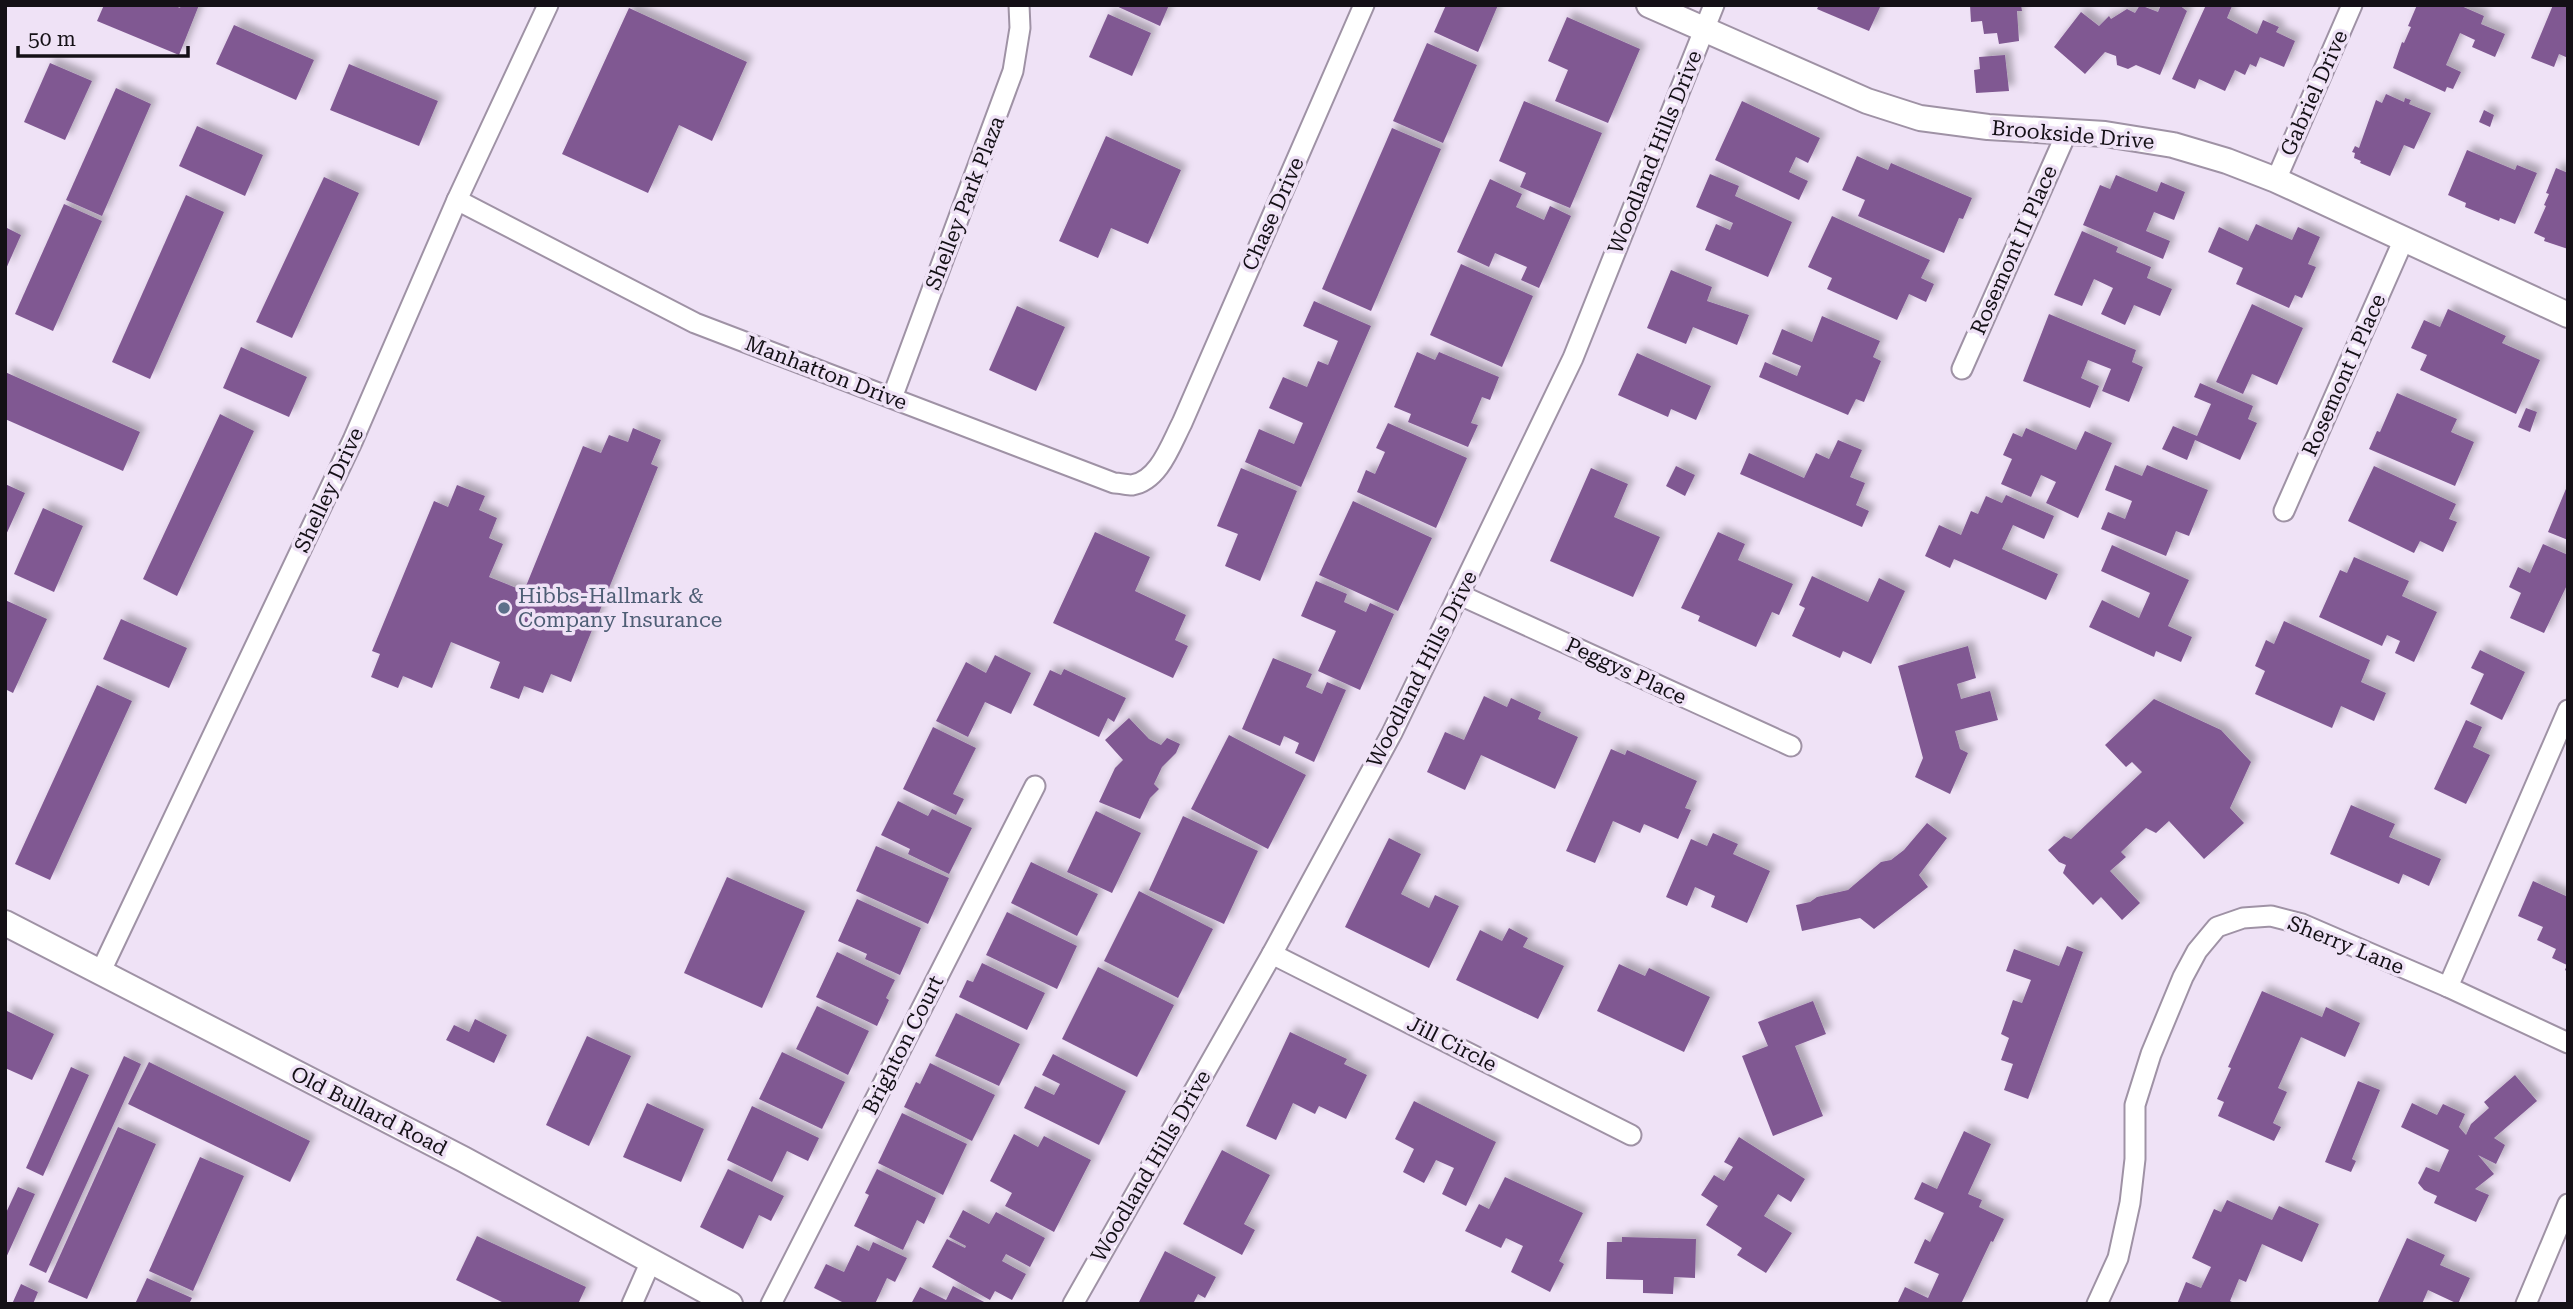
<svg xmlns="http://www.w3.org/2000/svg" width="2573" height="1309" font-family="'Roboto Serif',serif">
	<style>
		.building { fill: #805892; filter: url(#shadow) }
		.lines { fill: none; stroke-linecap: round; stroke-linejoin: round }
		.minor-casing { stroke: #9f92a5; stroke-width: 23 }
		.tertiary-casing { stroke: #9f92a5; stroke-width: 28 }
		.minor { stroke: #fff; stroke-width: 19 }
		.tertiary { stroke: #fff; stroke-width: 24 }
		.service-dot { fill: #5c6f8a; stroke: #efe2f6; stroke-width: 2.5 }
		.labels { text-anchor: middle; stroke-width: 7; stroke-linejoin: round; paint-order: stroke }
		.street-label { font-size: 21px; fill: #141016; stroke: #efe2f6 }
		.service-label { font-size: 21px; fill: #4e5e75; stroke: #efe2f6; text-anchor: start }
	</style>
	<defs>
		<filter id="shadow"><feDropShadow dx="6" dy="-6" stdDeviation="3.5" flood-color="#0004"/></filter>
	</defs>
	<rect width="100%" height="100%" fill="#efe2f6"/>
	<g class="building">
		<path d="M104,5H173L180,8L181,5H199L179,55L97,21Z"/>
		<path d="M1114,5H1169L1160,26Z"/>
		<path d="M1446,5H1498L1478,52L1434,32Z"/>
		<path d="M1819,5H1881L1869,31L1817,9Z"/>
		<path d="M1970,5H2021L2022,11H2017L2019,41L1999,44L1997,33L1984,34L1982,21L1971,22Z"/>
		<path d="M2140,5L2158,12L2161,5H2179L2187,11L2160,75L2136,65L2128,69L2117,65L2116,56L2105,52L2085,74L2054,47L2081,12L2099,26L2109,16L2111,19L2127,9L2135,13Z"/>
		<path d="M2206,5L2232,6L2227,18L2257,34L2263,20L2279,27L2276,32L2295,41L2284,67L2260,57L2256,67L2250,64L2245,75L2235,70L2225,91L2199,79L2195,89L2172,79Z"/>
		<path d="M2417,5H2459L2484,16L2481,24L2505,34L2495,57L2472,47L2475,40L2460,33L2446,65L2461,72L2453,89L2447,87L2445,92L2393,68L2402,42L2404,43L2411,27L2408,26Z"/>
		<path d="M2553,5H2568V58L2559,54L2554,67L2531,58Z"/>
		<path d="M629,8L747,62L712,141L679,125L648,193L562,154Z"/>
		<path d="M1108,14L1151,33L1132,76L1089,57Z"/>
		<path d="M1567,17L1640,49L1608,123L1555,101L1568,70L1548,61Z"/>
		<path d="M234,25L314,60L296,100L216,64Z"/>
		<path d="M1427,43L1477,65L1443,143L1393,121Z"/>
		<path d="M2005,55L2009,91L1976,93L1974,70L1980,69L1979,57Z"/>
		<path d="M50,63L92,81L65,140L24,122Z"/>
		<path d="M349,64L438,101L419,146L330,110Z"/>
		<path d="M116,88L151,104L102,216L66,200Z"/>
		<path d="M2386,94L2404,102L2405,98L2411,100L2409,104L2431,113L2414,149L2404,145L2390,176L2360,163L2361,161L2354,158L2355,153L2352,152L2355,146L2359,148L2376,100L2382,103Z"/>
		<path d="M1524,101L1602,133L1570,208L1520,187L1526,173L1499,161Z"/>
		<path d="M1742,101L1820,138L1808,163L1796,157L1789,172L1808,181L1799,200L1715,160Z"/>
		<path d="M2484,110L2494,115L2490,127L2479,122Z"/>
		<path d="M197,126L263,155L245,196L179,166Z"/>
		<path d="M1392,128L1441,149L1371,311L1322,289Z"/>
		<path d="M1106,136L1181,170L1148,244L1111,228L1098,258L1059,241Z"/>
		<path d="M2467,150L2515,170L2517,165L2537,173L2515,224L2500,218L2499,221L2465,207L2466,203L2448,195Z"/>
		<path d="M1857,156L1888,170L1891,163L1972,198L1963,219L1959,218L1944,253L1858,216L1865,200L1842,190Z"/>
		<path d="M2556,168L2568,173V249L2544,241L2545,238L2534,233L2546,206L2544,205L2549,194L2546,193Z"/>
		<path d="M1710,174L1739,186L1735,196L1792,222L1768,277L1705,250L1716,224L1730,230L1733,223L1696,207Z"/>
		<path d="M2116,175L2157,192L2161,182L2185,192L2174,220L2154,212L2146,231L2170,241L2163,259L2083,225L2100,185L2110,189Z"/>
		<path d="M324,177L359,193L292,338L256,322Z"/>
		<path d="M1490,179L1522,194L1516,207L1544,220L1550,206L1571,216L1539,288L1521,280L1527,267L1495,253L1489,267L1457,252Z"/>
		<path d="M186,195L224,212L150,379L112,362Z"/>
		<path d="M64,204L102,221L53,331L15,314Z"/>
		<path d="M1832,216L1930,260L1921,278L1934,284L1926,302L1909,294L1897,320L1827,289L1832,278L1808,267Z"/>
		<path d="M2256,224L2292,240L2298,227L2320,237L2308,264L2316,267L2302,298L2295,295L2289,308L2236,284L2243,268L2208,252L2219,227L2248,241Z"/>
		<path d="M5,227L21,235L5,271Z"/>
		<path d="M2082,231L2118,247L2116,252L2151,267L2147,278L2172,289L2160,316L2134,305L2125,325L2101,314L2113,288L2094,279L2082,306L2054,295Z"/>
		<path d="M1461,264L1533,296L1502,367L1430,335Z"/>
		<path d="M1671,270L1712,287L1707,301L1749,315L1737,345L1693,327L1686,344L1647,328Z"/>
		<path d="M1314,301L1371,326L1301,487L1245,462L1259,429L1294,444L1303,423L1269,408L1283,377L1307,387L1318,361L1328,365L1338,341L1303,326Z"/>
		<path d="M2252,304L2303,328L2277,385L2252,374L2243,394L2216,382Z"/>
		<path d="M1017,306L1065,327L1036,391L989,370Z"/>
		<path d="M2448,309L2506,336L2502,343L2540,360L2516,414L2420,370L2427,355L2411,348L2424,320L2440,327Z"/>
		<path d="M2049,314L2136,350L2132,362L2143,367L2129,402L2102,391L2111,369L2088,360L2081,378L2099,386L2090,408L2023,381Z"/>
		<path d="M1822,316L1880,341L1873,357L1881,361L1864,402L1856,399L1848,415L1759,377L1765,362L1797,376L1801,366L1772,354L1782,329L1812,342Z"/>
		<path d="M241,347L307,377L289,417L223,388Z"/>
		<path d="M1417,352L1435,360L1439,352L1499,377L1490,400L1482,397L1471,423L1478,425L1468,447L1408,422L1411,414L1394,407Z"/>
		<path d="M1637,353L1711,386L1696,420L1671,409L1668,417L1618,395Z"/>
		<path d="M5,372L140,432L123,471L5,419Z"/>
		<path d="M2200,383L2253,406L2248,419L2257,423L2240,460L2195,440L2187,460L2162,449L2173,426L2197,436L2211,404L2194,397Z"/>
		<path d="M2397,393L2457,419L2451,432L2474,442L2455,486L2369,449L2377,431L2380,432Z"/>
		<path d="M2526,408L2537,412L2530,432L2518,427Z"/>
		<path d="M220,414L254,431L177,596L143,579Z"/>
		<path d="M1388,423L1467,458L1436,528L1357,492L1366,470L1375,474L1385,452L1376,448Z"/>
		<path d="M633,428L661,440L651,464L658,467L571,682L551,674L543,693L524,686L519,699L490,688L500,662L451,642L432,688L403,676L398,688L371,677L380,654L372,651L434,501L448,507L457,485L485,496L479,510L497,518L489,538L503,544L489,577L524,591L583,446L601,453L609,435L628,442Z"/>
		<path d="M2026,428L2076,450L2085,431L2112,443L2078,518L2046,503L2056,482L2041,475L2031,497L2001,484L2012,459L2003,455L2013,433L2022,437Z"/>
		<path d="M1838,440L1862,450L1850,477L1865,483L1856,505L1869,511L1862,527L1740,474L1749,453L1804,478L1816,453L1829,459Z"/>
		<path d="M2115,465L2142,476L2147,465L2208,490L2189,536L2176,531L2166,556L2101,529L2108,512L2125,519L2132,501L2105,490Z"/>
		<path d="M1676,466L1695,475L1685,496L1666,486Z"/>
		<path d="M2374,466L2456,504L2449,519L2457,522L2443,552L2420,541L2414,553L2348,521Z"/>
		<path d="M1241,468L1297,491L1260,581L1225,566L1238,534L1217,526Z"/>
		<path d="M1591,468L1628,484L1614,517L1660,537L1633,597L1550,561Z"/>
		<path d="M5,484L25,493L5,537Z"/>
		<path d="M2568,484V540L2548,532Z"/>
		<path d="M2006,495L2054,516L2044,539L2013,525L2002,549L2058,574L2046,600L1954,559L1950,568L1925,556L1939,525L1961,535L1971,511L1978,514L1986,496L2002,503Z"/>
		<path d="M1353,501L1432,538L1398,611L1319,575Z"/>
		<path d="M43,508L83,526L54,592L14,574Z"/>
		<path d="M1095,532L1150,557L1135,591L1186,615L1175,640L1188,646L1173,678L1053,623Z"/>
		<path d="M1718,532L1745,544L1738,560L1793,584L1779,615L1772,612L1756,647L1698,621L1700,616L1681,608Z"/>
		<path d="M2543,544L2568,555V583L2544,633L2510,618L2521,593L2509,587L2518,567L2530,573Z"/>
		<path d="M2112,545L2189,580L2168,626L2192,637L2181,662L2156,651L2154,657L2089,627L2102,600L2139,618L2150,593L2101,571Z"/>
		<path d="M2354,557L2409,581L2402,596L2437,612L2414,662L2395,653L2400,641L2387,635L2382,646L2319,617L2340,570L2347,573Z"/>
		<path d="M1812,576L1868,602L1879,578L1905,591L1871,664L1843,651L1840,658L1792,636L1805,608L1799,605Z"/>
		<path d="M1316,581L1347,594L1344,602L1366,612L1370,603L1394,614L1360,690L1318,671L1336,631L1301,616Z"/>
		<path d="M5,600L47,619L13,693L5,689Z"/>
		<path d="M121,619L187,648L169,688L103,659Z"/>
		<path d="M2284,621L2370,660L2361,682L2386,693L2374,721L2341,706L2332,728L2255,694L2265,671L2255,666L2266,640L2274,644Z"/>
		<path d="M1968,646L1976,678L1957,684L1961,699L1990,691L1998,720L1955,731L1960,749L1968,753L1950,794L1915,777L1923,758L1898,666Z"/>
		<path d="M2480,650L2525,672L2502,720L2470,704L2484,674L2471,668Z"/>
		<path d="M995,655L1031,673L1011,714L985,702L968,737L936,721L966,662L986,673Z"/>
		<path d="M1273,658L1312,674L1306,687L1322,694L1327,682L1346,690L1314,762L1295,753L1299,743L1284,736L1280,746L1242,729Z"/>
		<path d="M1064,669L1126,698L1114,722L1108,718L1099,737L1033,705L1050,670L1061,675Z"/>
		<path d="M97,685L132,701L50,880L15,864Z"/>
		<path d="M1484,696L1507,707L1511,698L1541,712L1538,719L1578,737L1555,789L1481,755L1465,790L1427,772L1445,732L1464,740Z"/>
		<path d="M2154,699L2221,730L2251,762L2230,808L2244,823L2204,859L2169,821L2156,833L2146,828L2121,852L2126,857L2110,871L2140,903L2122,920L2101,897L2093,905L2063,873L2066,865L2059,862L2048,850L2064,836L2071,839L2142,772L2132,762L2126,767L2105,745Z"/>
		<path d="M1129,718L1149,739L1161,745L1167,738L1180,744L1176,753L1162,767L1154,784L1159,789L1150,798L1140,819L1099,802L1115,768L1123,760L1105,740Z"/>
		<path d="M2466,720L2482,727L2473,747L2490,755L2466,804L2434,789Z"/>
		<path d="M933,727L976,748L953,794L964,799L956,815L903,789Z"/>
		<path d="M1229,735L1306,775L1268,849L1191,809Z"/>
		<path d="M1611,749L1625,755L1627,750L1697,781L1685,808L1691,810L1678,839L1644,824L1640,833L1613,821L1595,863L1566,851Z"/>
		<path d="M898,801L928,816L932,809L972,828L949,874L908,854L910,849L881,835Z"/>
		<path d="M2351,805L2395,824L2389,837L2441,859L2429,886L2403,874L2399,884L2330,854Z"/>
		<path d="M1096,811L1141,833L1112,893L1067,872Z"/>
		<path d="M1183,816L1258,851L1224,924L1149,890Z"/>
		<path d="M1927,823L1947,838L1919,875L1928,887L1874,929L1860,918L1802,931L1796,905L1810,902L1817,897L1848,890L1881,862L1891,860L1904,850Z"/>
		<path d="M1713,833L1738,844L1733,854L1770,871L1747,923L1711,907L1715,896L1695,887L1687,906L1666,897L1691,839L1707,846Z"/>
		<path d="M1389,838L1421,854L1401,894L1429,908L1435,895L1459,906L1429,968L1345,927Z"/>
		<path d="M876,846L949,878L928,924L856,891Z"/>
		<path d="M1031,862L1098,894L1077,936L1011,903Z"/>
		<path d="M727,877L805,911L762,1008L684,973Z"/>
		<path d="M2533,881L2568,897V972L2565,970L2567,965L2552,958L2556,949L2537,940L2543,927L2518,916Z"/>
		<path d="M1139,891L1213,929L1178,998L1104,961Z"/>
		<path d="M857,899L921,928L900,975L865,959L867,954L838,941Z"/>
		<path d="M1007,912L1077,946L1057,989L986,955Z"/>
		<path d="M1509,928L1528,938L1523,947L1564,966L1538,1019L1456,980L1480,930L1502,941Z"/>
		<path d="M2067,946L2083,952L2028,1099L2004,1090L2013,1064L2001,1060L2009,1038L2001,1034L2013,1000L2022,1003L2031,980L2006,971L2014,949L2059,966Z"/>
		<path d="M837,952L895,980L886,998L889,1000L877,1026L816,997Z"/>
		<path d="M982,963L1045,993L1027,1030L959,997L967,980L973,982Z"/>
		<path d="M1619,964L1645,976L1649,968L1710,997L1684,1052L1597,1011Z"/>
		<path d="M1098,967L1174,1005L1137,1077L1062,1039Z"/>
		<path d="M2262,991L2322,1017L2326,1007L2360,1023L2345,1057L2301,1037L2278,1088L2287,1092L2273,1123L2281,1127L2274,1141L2218,1116L2224,1102L2217,1099L2231,1068L2228,1067Z"/>
		<path d="M1813,1001L1826,1034L1795,1046L1823,1116L1773,1136L1742,1056L1768,1046L1758,1022Z"/>
		<path d="M817,1006L869,1031L848,1075L796,1049Z"/>
		<path d="M5,1010L54,1034L32,1080L5,1068Z"/>
		<path d="M956,1013L1020,1044L999,1086L935,1056Z"/>
		<path d="M475,1019L507,1035L494,1063L446,1040L454,1025L469,1032Z"/>
		<path d="M1290,1032L1347,1059L1344,1064L1367,1075L1346,1119L1319,1106L1315,1114L1293,1103L1276,1140L1246,1126Z"/>
		<path d="M587,1036L631,1056L589,1146L546,1125Z"/>
		<path d="M782,1052L845,1082L822,1129L759,1099Z"/>
		<path d="M1053,1054L1126,1091L1099,1145L1024,1108L1035,1086L1054,1095L1060,1084L1042,1075Z"/>
		<path d="M124,1056L141,1064L46,1273L29,1265Z"/>
		<path d="M149,1062L310,1141L290,1182L128,1104Z"/>
		<path d="M930,1063L995,1095L972,1141L904,1107L916,1082L920,1084Z"/>
		<path d="M71,1067L89,1075L43,1176L26,1168Z"/>
		<path d="M2515,1075L2537,1101L2494,1138L2505,1145L2496,1164L2478,1155L2494,1174L2475,1189L2489,1195L2476,1222L2434,1203L2437,1196L2424,1190L2418,1183L2426,1167L2439,1172L2449,1150L2401,1127L2412,1103L2437,1115L2443,1104L2465,1114L2459,1127L2466,1135L2471,1124L2489,1108L2484,1102Z"/>
		<path d="M2358,1081L2380,1090L2352,1159L2356,1161L2351,1172L2325,1162Z"/>
		<path d="M1414,1101L1496,1142L1466,1206L1442,1194L1454,1168L1436,1160L1424,1183L1403,1172L1414,1149L1395,1139Z"/>
		<path d="M647,1103L704,1129L681,1182L623,1157Z"/>
		<path d="M752,1106L819,1138L808,1161L787,1151L772,1182L727,1160Z"/>
		<path d="M902,1113L967,1144L943,1195L878,1163Z"/>
		<path d="M118,1127L156,1144L87,1299L48,1282Z"/>
		<path d="M1964,1131L1991,1144L1968,1194L1982,1200L1979,1207L2004,1219L1993,1242L1991,1241L1961,1304H1897L1905,1287L1928,1298L1939,1274L1914,1263L1925,1239L1930,1242L1944,1213L1914,1199L1922,1182L1937,1189Z"/>
		<path d="M1014,1134L1038,1147L1044,1136L1091,1160L1054,1232L1005,1206L1012,1193L990,1181Z"/>
		<path d="M1739,1137L1805,1179L1791,1202L1778,1194L1764,1216L1792,1233L1766,1273L1737,1255L1742,1248L1706,1225L1718,1206L1701,1195L1714,1175L1724,1181L1733,1167L1724,1162Z"/>
		<path d="M1222,1150L1270,1175L1244,1224L1255,1230L1242,1255L1183,1224Z"/>
		<path d="M200,1157L244,1176L193,1291L149,1271Z"/>
		<path d="M728,1169L784,1196L771,1221L759,1215L743,1249L700,1227Z"/>
		<path d="M877,1169L936,1198L924,1224L917,1220L903,1250L854,1226L869,1195L865,1193Z"/>
		<path d="M1505,1177L1583,1213L1559,1261L1564,1264L1550,1292L1511,1272L1523,1246L1506,1238L1501,1248L1465,1231L1479,1204L1489,1209Z"/>
		<path d="M18,1187L35,1194L5,1260V1215Z"/>
		<path d="M2227,1200L2272,1220L2279,1206L2319,1224L2302,1262L2262,1244L2246,1282L2239,1279L2230,1301L2236,1304H2177L2186,1282L2201,1288L2211,1267L2192,1258L2214,1209L2221,1212Z"/>
		<path d="M963,1210L989,1224L996,1212L1045,1238L1030,1267L1006,1254L1002,1261L1026,1274L1012,1300L995,1291L990,1300L932,1267L947,1239L965,1248L966,1246L949,1237Z"/>
		<path d="M477,1236L586,1287L578,1304H506L456,1280Z"/>
		<path d="M1622,1237L1696,1239L1695,1278L1674,1277L1673,1294L1643,1293V1280L1606,1279L1607,1242H1622Z"/>
		<path d="M2407,1238L2445,1255L2440,1265L2470,1278L2458,1304L2428,1290L2422,1304H2377Z"/>
		<path d="M873,1242L907,1258L895,1282L887,1278L875,1304H846L814,1288L826,1264L844,1272L857,1245L869,1251Z"/>
		<path d="M1165,1251L1216,1277L1205,1298L1198,1294L1193,1304H1138Z"/>
		<path d="M147,1278L192,1298L189,1304H135Z"/>
		<path d="M21,1284L38,1292L33,1304H12Z"/>
		<path d="M953,1286L988,1304H911L920,1287L946,1300Z"/>
	</g>
	<g class="lines">
		<defs>
			<g id="minor">
				<path d="M2276,180L2352,5"/>
				<path d="M457,200L695,323L1114,483C1120,483 1127,485 1132,485C1159,481 1171,444 1182,423L1364,5"/>
				<path d="M1962,369L2067,132"/>
				<path d="M892,398L1013,71L1020,28L1019,5"/>
				<path d="M2284,511L2404,239"/>
				<path d="M1460,595L1791,746"/>
				<path d="M1272,954L1631,1135"/>
				<path d="M101,971L353,440L457,200L548,5"/>
				<path d="M2448,987L2568,710"/>
				<path d="M632,1304L651,1261"/>
				<path d="M771,1304L1035,786"/>
				<path d="M1073,1304L1272,954L1392,733L1573,358L1714,5"/>
				<path d="M2097,1304L2118,1258L2130,1203L2135,1159V1105L2151,1054L2183,977L2197,951L2217,927L2243,918L2271,916L2302,924L2448,987L2568,1043"/>
				<path d="M2526,1304L2568,1204"/>
			</g>
			<g id="tertiary">
				<path d="M1649,5L1867,101L1920,118L1988,127L2105,134L2173,145L2227,161L2276,180L2568,315"/>
				<path d="M5,923L463,1159L730,1304"/>
			</g>
		</defs>
		<use href="#minor" class="minor-casing"/>
		<use href="#tertiary" class="tertiary-casing"/>
		<use href="#minor" class="minor"/>
		<use href="#tertiary" class="tertiary"/>
	</g>
	<circle class="service-dot" cx="504" cy="608" r="7"/>
	<g class="labels">
		<g class="street-label">
			<text transform="translate(2314 93) rotate(-66)" y="7">Gabriel Drive</text>
			<text transform="translate(2073 135) rotate(5)" y="7">Brookside Drive</text>
			<text transform="translate(1655 152) rotate(-68)" y="7">Woodland Hills Drive</text>
			<text transform="translate(965 203) rotate(-69)" y="7">Shelley Park Plaza</text>
			<text transform="translate(1273 214) rotate(-66)" y="7">Chase Drive</text>
			<text transform="translate(2014 250) rotate(-66)" y="7">Rosemont II Place</text>
			<text transform="translate(826 373) rotate(21)" y="7">Manhatton Drive</text>
			<text transform="translate(2344 375) rotate(-66)" y="7">Rosemont I Place</text>
			<text transform="translate(329 490) rotate(-65)" y="7">Shelley Drive</text>
			<text transform="translate(1422 669) rotate(-63)" y="7">Woodland Hills Drive</text>
			<text transform="translate(1626 671) rotate(25)" y="7">Peggys Place</text>
			<text transform="translate(2346 945) rotate(22)" y="7">Sherry Lane</text>
			<text transform="translate(1452 1044) rotate(27)" y="7">Jill Circle</text>
			<text transform="translate(903 1045) rotate(-63)" y="7">Brighton Court</text>
			<text transform="translate(369 1111) rotate(27)" y="7">Old Bullard Road</text>
			<text transform="translate(1151 1166) rotate(-60)" y="7">Woodland Hills Drive</text>
		</g>
		<g class="service-label">
			<text x="518" y="603">Hibbs-Hallmark &amp;<tspan x="518" dy="24">Company Insurance</tspan></text>
		</g>
	</g>
	<rect width="2573" height="1309" fill="none" stroke="#141016" stroke-width="14"/>
	<path d="M18 46v10h170v-10" fill="none" stroke="#141016" stroke-width="3.5"/>
	<text x="28" y="46" font-size="21" fill="#141016" stroke="#efe2f6" stroke-width="5" paint-order="stroke">50 m</text>
</svg>
